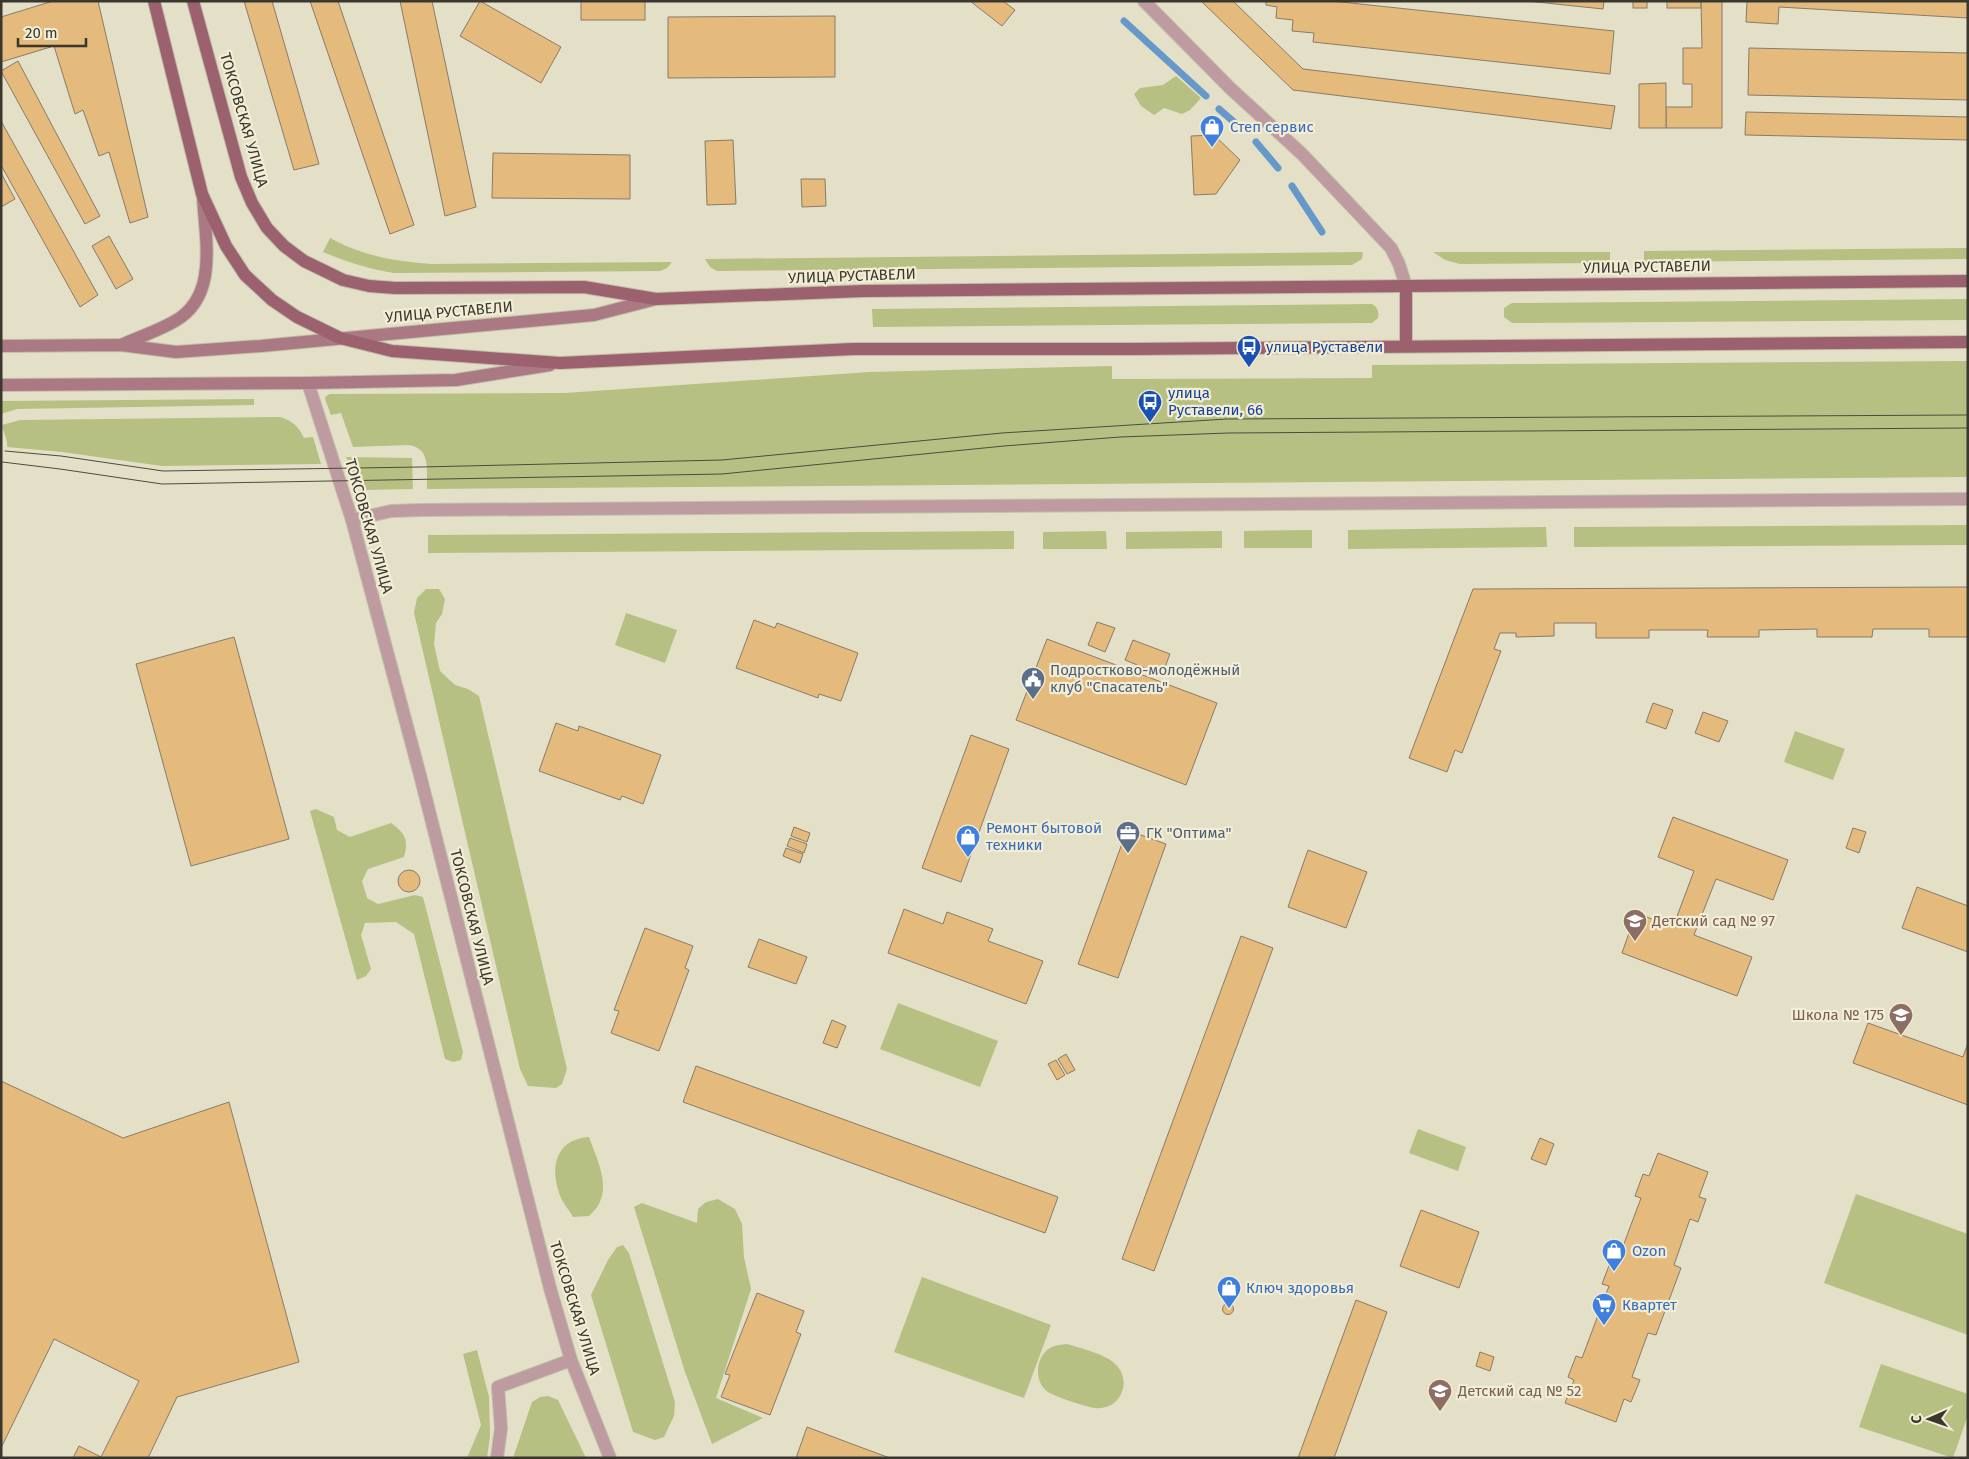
<svg xmlns="http://www.w3.org/2000/svg" width="1969" height="1459" font-family="'Fira Sans',sans-serif">
	<style>
		.green { fill: #b6c082 }
		.lines { fill: none; stroke-linecap: round; stroke-linejoin: round }
		.stream { stroke: #6699ca; stroke-width: 7 }
		.building { fill: #e4ba7d; stroke: #897b68 }
		.street-casing { stroke: #c2bea8; stroke-width: 14 }
		.secondary-casing { stroke: #c2bea8; stroke-width: 14 }
		.primary-casing { stroke: #c2bea8; stroke-width: 14 }
		.street { stroke: #bd9ba1; stroke-width: 12 }
		.secondary { stroke: #aa7983; stroke-width: 12 }
		.primary { stroke: #9b616e; stroke-width: 12 }
		.tram { stroke: #4d4b40; stroke-width: 1 }
		.labels { text-anchor: middle; stroke-width: 4.5; stroke-linejoin: round; paint-order: stroke }
		.street-label { font-size: 15px; fill: #39372e; stroke: #f2edd4 }
		.shop-label { font-size: 15px; fill: #366cbe; stroke: #f2edd4; text-anchor: start }
		.transit-label { font-size: 15px; fill: #164399; stroke: #f2edd4; text-anchor: start }
		.service-label { font-size: 15px; fill: #4e5e75; stroke: #f2edd4; text-anchor: start }
		.education-label { font-size: 15px; fill: #785e54; stroke: #f2edd4; text-anchor: start }
	</style>
	<rect width="100%" height="100%" fill="#e4e0c7"/>
	<g class="green">
		<path d="M1176,76L1201,98L1190,110L1182,114L1164,108L1154,115L1141,106L1134,94L1140,88L1163,85Z"/>
		<path d="M330,238C363,256 394,261 431,264L672,262L667,268L660,271L394,273C369,269 347,262 323,252Z"/>
		<path d="M1968,248V259L1644,262V251Z"/>
		<path d="M1363,252L1362,259L1352,265L717,271L710,267L705,259Z"/>
		<path d="M1433,252H1610V263L1460,264L1445,260Z"/>
		<path d="M1968,299V320L1512,323L1504,317V308L1512,303Z"/>
		<path d="M1372,304C1378,308 1379,312 1378,318L1372,323L873,327L872,309Z"/>
		<path d="M1968,361V477L427,489C426,471 432,448 408,445L353,447L341,413L331,415L325,399L326,396L330,394L565,393L869,372L1112,366V379L1372,378V365Z"/>
		<path d="M254,399V405L17,409L1,414V401Z"/>
		<path d="M280,417C293,421 298,426 304,438L313,437L321,464L162,466L62,452L7,447C8,439 3,432 2,425L20,420Z"/>
		<path d="M346,457L412,458L413,489L365,490L358,485Z"/>
		<path d="M1968,525V545L1574,547V527Z"/>
		<path d="M1546,527L1547,547L1348,549V530Z"/>
		<path d="M1312,530V548H1244V531Z"/>
		<path d="M1014,531V549L428,553V535Z"/>
		<path d="M1106,531L1107,549H1043V532Z"/>
		<path d="M1222,531V548L1126,549V532Z"/>
		<path d="M426,589H439L445,599L442,614L436,623L434,644L440,671L455,685L468,689L479,696L567,1069L562,1084L556,1088L528,1086L520,1069L414,613L417,598Z"/>
		<path d="M626,613L677,630L665,663L615,645Z"/>
		<path d="M1795,731L1845,749L1833,780L1784,762Z"/>
		<path d="M316,809L334,817L337,830L350,837L391,823C405,833 409,840 404,857L368,869L362,881L367,898L378,904L415,895L423,897L463,1052L461,1060L453,1062L445,1059L414,934L396,922L365,923L361,935L371,969L366,976L357,980L310,811Z"/>
		<path d="M898,1003L998,1041L980,1087L880,1049Z"/>
		<path d="M1418,1129L1466,1147L1458,1171L1409,1153Z"/>
		<path d="M589,1137C599,1165 615,1194 589,1216L573,1217C570,1211 565,1206 562,1200C549,1172 553,1139 589,1137Z"/>
		<path d="M1856,1194L1968,1234V1335L1824,1283Z"/>
		<path d="M718,1199L735,1209L742,1224L744,1257L751,1289L716,1398L763,1418L712,1444L685,1372L634,1207L642,1203L697,1223L698,1209L706,1202Z"/>
		<path d="M623,1245L629,1253L675,1402L674,1416L664,1437L655,1440L633,1432L591,1295L608,1260L617,1247Z"/>
		<path d="M922,1277L1051,1325L1024,1398L894,1352Z"/>
		<path d="M1067,1344C1080,1348 1104,1354 1113,1362C1134,1378 1122,1411 1095,1408C1086,1407 1056,1397 1048,1392C1035,1383 1035,1362 1046,1351C1052,1345 1059,1345 1067,1344Z"/>
		<path d="M477,1350L489,1397L490,1436L487,1458H467L481,1425L463,1354Z"/>
		<path d="M1881,1364L1968,1394V1415L1953,1458L1859,1427Z"/>
		<path d="M548,1396L558,1400L586,1458H513L532,1402L540,1397Z"/>
	</g>
	<g class="lines">
		<g class="stream">
			<path d="M1124,21L1206,96"/>
			<path d="M1219,109L1234,122"/>
			<path d="M1256,142L1278,168"/>
			<path d="M1292,186L1322,232"/>
		</g>
	</g>
	<g class="building">
		<path d="M53,1H98L148,217L130,223L109,152L99,156L83,110L75,114L54,46L1,62V17Z"/>
		<path d="M244,1H272L319,164L294,170Z"/>
		<path d="M310,1H338L414,225L390,234Z"/>
		<path d="M400,1H432L476,207L445,216Z"/>
		<path d="M480,1L561,47L541,83L460,36Z"/>
		<rect x="581" y="1" width="64" height="19"/>
		<path d="M970,1H1003L1015,10L1002,26Z"/>
		<path d="M1201,1H1233L1303,69L1615,106L1611,129L1293,90Z"/>
		<path d="M1266,1H1332L1614,31L1610,74L1313,42L1314,33L1292,31L1293,20L1276,18L1277,7L1266,5Z"/>
		<path d="M1527,1H1604L1603,9Z"/>
		<rect x="1633" y="1" width="14" height="7"/>
		<rect x="1667" y="1" width="34" height="7"/>
		<path d="M1701,1H1722V128H1666V107H1692V84H1683V48H1702Z"/>
		<path d="M1747,1H1968V18L1779,7L1778,24L1746,22Z"/>
		<path d="M835,16V77L668,78V17Z"/>
		<path d="M1749,48L1968,53V100L1748,95Z"/>
		<path d="M18,61L100,216L85,224L1,71Z"/>
		<path d="M1666,83V128H1639V84Z"/>
		<path d="M1746,112L1968,117V140L1745,135Z"/>
		<path d="M1,121L98,295L80,307L1,165Z"/>
		<path d="M1214,135L1240,160L1216,194L1194,195L1191,136Z"/>
		<path d="M733,140L736,204L707,205L705,141Z"/>
		<path d="M493,153L630,155V199L492,198Z"/>
		<path d="M1,173L15,199L1,207Z"/>
		<path d="M801,179H825L826,206L802,207Z"/>
		<path d="M109,236L133,279L116,289L92,246Z"/>
		<path d="M1968,587V637H1929V629H1873L1872,637H1817V629L1759,630V637H1707L1708,630H1649V638H1596V623H1554V636L1516,637V633H1500L1494,649L1501,651L1462,753L1455,750L1447,772L1409,758L1473,589Z"/>
		<path d="M754,620L775,628L777,623L858,653L841,701L819,694L818,698L736,668Z"/>
		<path d="M1097,622L1115,628L1105,652L1088,645Z"/>
		<path d="M234,637L289,839L191,866L136,664Z"/>
		<path d="M1047,639L1217,703L1186,785L1016,720Z"/>
		<path d="M1133,640L1170,654L1162,675L1125,660Z"/>
		<path d="M1653,703L1673,710L1666,729L1646,722Z"/>
		<path d="M1703,712L1728,721L1719,742L1695,733Z"/>
		<path d="M556,723L578,731L579,726L661,755L643,804L622,796L620,800L539,771Z"/>
		<path d="M971,735L1009,749L961,882L922,868Z"/>
		<path d="M1673,817L1788,860L1773,900L1716,879L1694,935L1752,957L1737,996L1622,953L1636,913L1673,927L1694,871L1658,857Z"/>
		<path d="M794,827L810,833L807,842L791,836Z"/>
		<path d="M1853,828L1866,832L1859,853L1846,848Z"/>
		<path d="M1127,830L1166,844L1118,978L1078,964Z"/>
		<path d="M790,838L807,844L804,853L787,846Z"/>
		<path d="M786,848L803,854L800,863L783,856Z"/>
		<path d="M1308,850L1367,872L1346,928L1288,907Z"/>
		<circle cx="409" cy="881" r="11"/>
		<path d="M1917,887L1968,906V952L1902,928Z"/>
		<path d="M904,909L943,924L947,912L993,929L988,941L1043,961L1026,1004L888,953Z"/>
		<path d="M645,928L693,946L685,968L689,970L659,1051L611,1033L619,1011L614,1010Z"/>
		<path d="M1241,936L1273,948L1154,1271L1122,1259Z"/>
		<path d="M759,939L807,957L796,984L748,967Z"/>
		<path d="M832,1020L846,1026L837,1048L823,1043Z"/>
		<path d="M1868,1023L1963,1057L1968,1043V1105L1853,1063Z"/>
		<path d="M1066,1054L1075,1070L1067,1074L1058,1059Z"/>
		<path d="M1056,1060L1065,1075L1057,1080L1048,1064Z"/>
		<path d="M696,1066L1058,1197L1045,1233L683,1102Z"/>
		<path d="M1,1081L123,1138L229,1102L299,1362L177,1397L148,1458H73L79,1446L101,1457L139,1381L54,1339L1,1448Z"/>
		<path d="M1540,1138L1554,1144L1546,1165L1531,1159Z"/>
		<path d="M1658,1153L1708,1172L1699,1197L1706,1199L1698,1222L1690,1219L1674,1265L1681,1268L1656,1335L1648,1333L1632,1377L1640,1380L1631,1402L1624,1399L1616,1422L1565,1403L1574,1380L1568,1377L1576,1356L1582,1358L1609,1286L1602,1284L1610,1263L1616,1265L1641,1198L1635,1196L1643,1174L1649,1176Z"/>
		<path d="M1421,1210L1479,1232L1459,1288L1400,1266Z"/>
		<path d="M757,1293L804,1311L796,1332L801,1334L770,1415L721,1397L730,1375L725,1374Z"/>
		<path d="M1356,1300L1387,1312L1334,1458H1298Z"/>
		<circle cx="1228" cy="1309" r="5.5"/>
		<path d="M1480,1352L1494,1357L1490,1371L1476,1366Z"/>
		<path d="M807,1427L852,1444L890,1458H796Z"/>
	</g>
	<g class="lines">
		<defs>
			<g id="street">
				<path d="M1144,1L1230,88L1302,154L1391,248L1399,264L1406,286"/>
				<path d="M308,383L352,520L420,775L550,1288L571,1360L610,1458"/>
				<path d="M352,520L391,511L421,510L1968,499"/>
				<path d="M497,1458L501,1428L498,1387L571,1360"/>
			</g>
			<g id="secondary">
				<path d="M121,345C139,337 158,331 175,321C219,296 205,239 203,197"/>
				<path d="M1,346L121,345L176,352L261,346L594,315L656,299"/>
				<path d="M1,385L308,383L456,380L550,365"/>
			</g>
			<g id="primary">
				<path d="M154,1L202,194L226,246L245,275L272,300L297,317L340,338L392,351L560,363L853,349H1133L1968,342"/>
				<path d="M193,1L241,177L252,203L267,228L284,246L304,261L343,280L369,286L395,288L584,287L656,299L863,291L1968,281"/>
				<path d="M1406,286V346"/>
			</g>
		</defs>
		<use href="#street" class="street-casing"/>
		<use href="#secondary" class="secondary-casing"/>
		<use href="#primary" class="primary-casing"/>
		<use href="#street" class="street"/>
		<use href="#secondary" class="secondary"/>
		<use href="#primary" class="primary"/>
		<g class="tram">
			<path d="M5,451L61,456L163,471L421,467L722,460L1002,433L1227,419L1968,415"/>
			<path d="M2,462L60,469L162,484L722,474L1004,446L1120,437L1228,433L1968,428"/>
		</g>
	</g>
	<defs>
		<symbol id="shop-pin" viewBox="-11 -11 22 30"><path d="M0 17L-7.5 6A9.5 9.5 0 1 1 7.5 6Z" fill="#3f7fe0" stroke="#f2edd4"/><path d="M-5-2.5h2.3a2.7 3.5 0 0 1 5.4 0H5L5.5 6h-11ZM-1.5-2.5h3a1.5 2.3 0 0 0-3 0Z" fill="#fff"/></symbol>
		<symbol id="bus-pin" viewBox="-11 -11 22 30"><path d="M0 17L-7.5 6A9.5 9.5 0 1 1 7.5 6Z" fill="#1a4fb4" stroke="#f2edd4"/><path d="M-5-6H5V4H4V6H2V4H-2V6H-4V4H-5ZM-3.5-4V0h7V-4ZM-3.5 1.2v1.5H-2V1.2ZM2 1.2v1.5H3.5V1.2Z" fill="#fff"/></symbol>
		<symbol id="civic-pin" viewBox="-11 -11 22 30"><path d="M0 17L-7.5 6A9.5 9.5 0 1 1 7.5 6Z" fill="#5c6f8a" stroke="#f2edd4"/><path d="M-.6-6.5H3V-4.5H.6V-3L4-1V1h2V6H-6V1h2V-1L-.6-3ZM-1.2 2.5V6h2.4V2.5Z" fill="#fff"/></symbol>
		<symbol id="office-pin" viewBox="-11 -11 22 30"><path d="M0 17L-7.5 6A9.5 9.5 0 1 1 7.5 6Z" fill="#5c6f8a" stroke="#f2edd4"/><path d="M-6-3h4V-5.5h4V-3h4V5H-6ZM-1-4.5V-3h2v-1.5ZM-6 0V1H6V0Z" fill="#fff"/></symbol>
		<symbol id="school-pin" viewBox="-11 -11 22 30"><path d="M0 17L-7.5 6A9.5 9.5 0 1 1 7.5 6Z" fill="#8d6e63" stroke="#f2edd4"/><path d="M0-5L7-2L0 1L-7-2ZM-4 1L0 2.5L4 1V4Q0 6-4 4Z" fill="#fff"/></symbol>
		<symbol id="supermarket-pin" viewBox="-11 -11 22 30"><path d="M0 17L-7.5 6A9.5 9.5 0 1 1 7.5 6Z" fill="#3f7fe0" stroke="#f2edd4"/><path d="M-6-5.5h2.5l.6 2H6L4.5 2H-2.5L-4.4-4H-6ZM-1.5 3.2a1.3 1.3 0 1 0 .1 0ZM3 3.2a1.3 1.3 0 1 0 .1 0Z" fill="#fff"/></symbol>
	</defs>
	<g fill-rule="evenodd">
		<use href="#shop-pin" x="1198" y="113" width="28" height="38"/>
		<use href="#bus-pin" x="1235" y="333" width="28" height="38"/>
		<use href="#bus-pin" x="1136" y="388" width="28" height="38"/>
		<use href="#civic-pin" x="1019" y="665" width="28" height="38"/>
		<use href="#office-pin" x="1114" y="819" width="28" height="38"/>
		<use href="#shop-pin" x="954" y="823" width="28" height="38"/>
		<use href="#school-pin" x="1621" y="907" width="28" height="38"/>
		<use href="#school-pin" x="1887" y="1001" width="28" height="38"/>
		<use href="#shop-pin" x="1600" y="1237" width="28" height="38"/>
		<use href="#shop-pin" x="1215" y="1274" width="28" height="38"/>
		<use href="#supermarket-pin" x="1590" y="1291" width="28" height="38"/>
		<use href="#school-pin" x="1426" y="1377" width="28" height="38"/>
	</g>
	<g class="labels">
		<g class="street-label">
			<text transform="translate(244 120) rotate(74)" y="5">ТОКСОВСКАЯ УЛИЦА</text>
			<text transform="translate(1647 267) rotate(-1)" y="5">УЛИЦА РУСТАВЕЛИ</text>
			<text transform="translate(852 276) rotate(-2)" y="5">УЛИЦА РУСТАВЕЛИ</text>
			<text transform="translate(449 312) rotate(-5)" y="5">УЛИЦА РУСТАВЕЛИ</text>
			<text transform="translate(369 526) rotate(74)" y="5">ТОКСОВСКАЯ УЛИЦА</text>
			<text transform="translate(472 917) rotate(76)" y="5">ТОКСОВСКАЯ УЛИЦА</text>
			<text transform="translate(575 1308) rotate(73)" y="5">ТОКСОВСКАЯ УЛИЦА</text>
		</g>
		<g class="shop-label">
			<text x="1230" y="132">Степ сервис</text>
			<text x="986" y="833">Ремонт бытовой<tspan x="986" dy="17">техники</tspan></text>
			<text x="1632" y="1256">Ozon</text>
			<text x="1246" y="1293">Ключ здоровья</text>
			<text x="1622" y="1310">Квартет</text>
		</g>
		<g class="transit-label">
			<text x="1266" y="352">улица Руставели</text>
			<text x="1168" y="398">улица<tspan x="1168" dy="17">Руставели, 66</tspan></text>
		</g>
		<g class="service-label">
			<text x="1050" y="675">Подростково-молодёжный<tspan x="1050" dy="17">клуб "Спасатель"</tspan></text>
			<text x="1146" y="838">ГК "Оптима"</text>
		</g>
		<g class="education-label">
			<text x="1652" y="926">Детский сад № 97</text>
			<text x="1884" y="1020" text-anchor="end">Школа № 175</text>
			<text x="1458" y="1396">Детский сад № 52</text>
		</g>
	</g>
	<rect width="1969" height="1459" fill="none" stroke="#39372e" stroke-width="5"/>
	<g transform="translate(1929 1419) rotate(268)" stroke="#f2edd4" stroke-width="4" paint-order="stroke">
	<path d="M0-4L9 19L0 12L-9 19Z" fill="#39372e"/>
	<text y="-8" font-size="14" font-weight="bold" text-anchor="middle" fill="#39372e">С</text>
	</g>
	<path d="M18 38v8h68v-8" fill="none" stroke="#39372e" stroke-width="2.5"/>
	<text x="25" y="38" font-size="15" fill="#39372e" stroke="#f2edd4" stroke-width="4" paint-order="stroke">20 m</text>
</svg>
